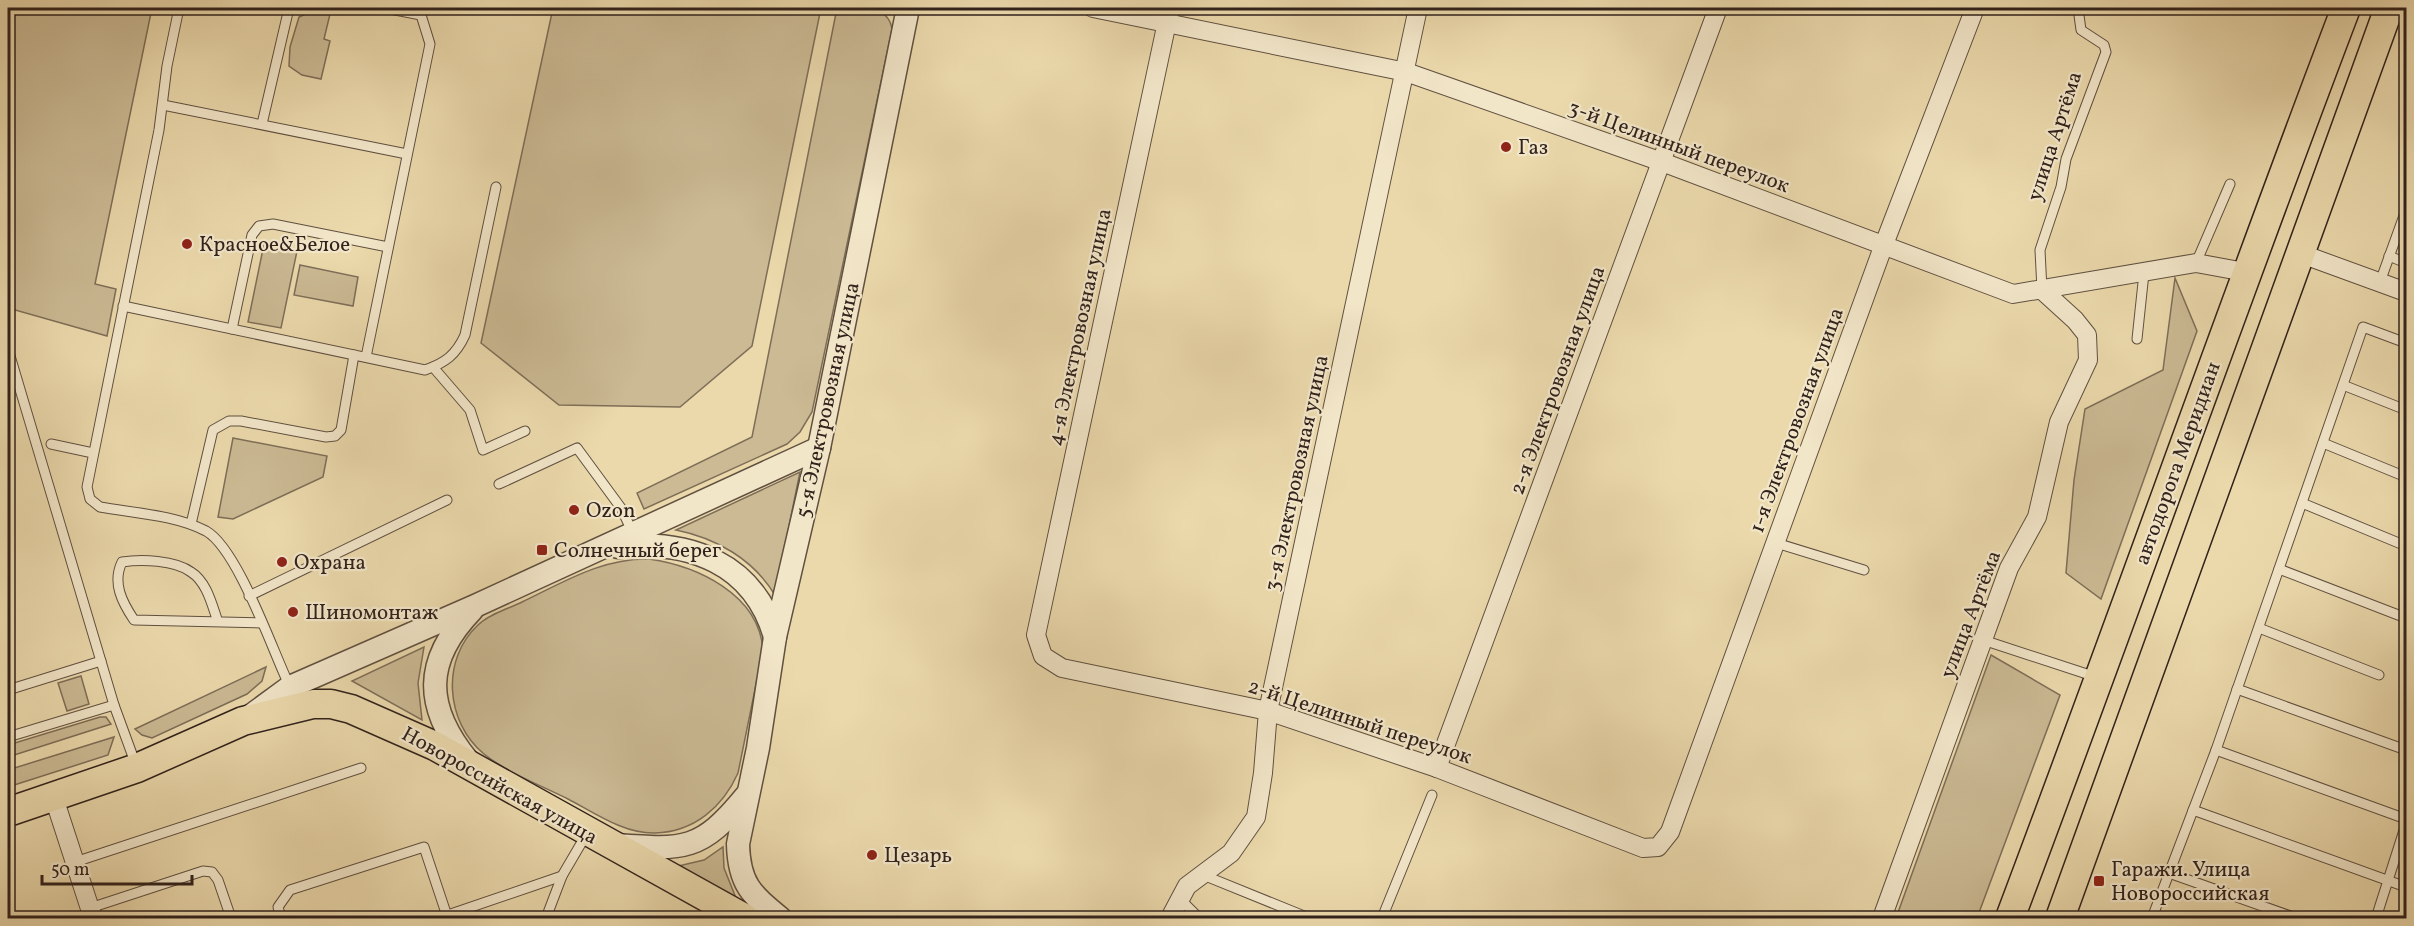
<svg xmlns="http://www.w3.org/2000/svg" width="2414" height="926" font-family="Vollkorn,serif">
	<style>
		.green { fill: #cbba94; stroke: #7e6e58; stroke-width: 1.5 }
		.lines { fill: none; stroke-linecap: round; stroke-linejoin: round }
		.service-casing { stroke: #605040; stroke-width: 11 }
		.minor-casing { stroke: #605040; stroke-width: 20 }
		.tertiary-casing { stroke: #605040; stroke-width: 25 }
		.primary-casing { stroke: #31221c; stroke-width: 31 }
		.service { stroke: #f2e6c9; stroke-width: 9 }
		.minor { stroke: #f2e6c9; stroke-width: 18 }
		.tertiary { stroke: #f2e6c9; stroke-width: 22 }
		.primary { stroke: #ebd9ac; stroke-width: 28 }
		.poi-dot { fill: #8f2418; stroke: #f2e6c9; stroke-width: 2 }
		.labels { text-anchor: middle; stroke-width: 4.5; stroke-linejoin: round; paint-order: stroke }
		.street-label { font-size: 21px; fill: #31221c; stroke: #f2e6c9 }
		.poi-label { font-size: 21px; fill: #31221c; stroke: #f2e6c9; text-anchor: start }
	</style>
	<rect width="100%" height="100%" fill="#ebd9ac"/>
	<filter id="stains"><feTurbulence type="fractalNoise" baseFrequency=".00333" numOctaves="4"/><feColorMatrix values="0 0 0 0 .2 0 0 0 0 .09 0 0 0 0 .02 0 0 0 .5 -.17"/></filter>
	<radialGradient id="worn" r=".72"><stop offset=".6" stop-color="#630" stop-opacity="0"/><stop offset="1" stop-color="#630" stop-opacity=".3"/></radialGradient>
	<g class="green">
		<path d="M8,8H152L95,284L116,289L107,336L8,308Z"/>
		<path d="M553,8H821L752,346L680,407L559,405L481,343Z"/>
		<path d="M837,8C856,7 888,3 892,29L812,412L800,432L787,444L644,509L637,493L752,437Z"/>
		<path d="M317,9L331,10L324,39L330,41L321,79L302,75L289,66L290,47L299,17Z"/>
		<path d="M264,244L297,251L281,328L248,322Z"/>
		<path d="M300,265L358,277L353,306L294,295Z"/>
		<path d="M2175,278L2197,331L2101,599L2066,573L2074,480L2085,409L2163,370Z"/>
		<path d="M233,438L327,456L323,477L233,519L218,517Z"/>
		<path d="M800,472L775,595C753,559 716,538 676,530Z"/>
		<path d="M649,559C697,566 759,594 763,650L738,773C723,807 694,832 655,833C624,834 595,813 568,799C540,785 508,773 484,754C445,722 441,659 478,625C489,614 508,609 522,602C564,582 602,558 649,559Z"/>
		<path d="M424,647L418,683L422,720L352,681Z"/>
		<path d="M1991,655L2060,695L1977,918H1896Z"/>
		<path d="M266,667L262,681L247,694L152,738L142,735L135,729Z"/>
		<path d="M81,676L89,704L67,711L58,683Z"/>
		<path d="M100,717H106L111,724L8,757V745Z"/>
		<path d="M114,737L108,755L8,787V770Z"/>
		<path d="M723,847L724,868L738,903L674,867L704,860Z"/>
	</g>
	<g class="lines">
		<defs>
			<g id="service">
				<path d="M179,8L167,66L159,130L87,487L90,499L100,507C134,513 175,515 206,531C238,549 273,652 290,687"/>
				<path d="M163,105L407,154"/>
				<path d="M262,124L289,8"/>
				<path d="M2389,256L2406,263"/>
				<path d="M2196,263L2230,184"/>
				<path d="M2380,282L2406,210"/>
				<path d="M2042,290L2040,250L2061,187L2066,159L2106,52L2104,45L2081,30L2078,8"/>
				<path d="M123,306L425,370C445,363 456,355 465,335L496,187"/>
				<path d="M232,329L252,235L259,226L273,224L388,247"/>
				<path d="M2137,339L2144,273"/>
				<path d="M8,349L114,705L136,765"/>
				<path d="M366,357L430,44L421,15L385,8"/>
				<path d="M433,367L470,410L483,450L525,431"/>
				<path d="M2343,385L2406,410"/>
				<path d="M2323,443L2406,477"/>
				<path d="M51,444L93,453"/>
				<path d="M499,484L577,448L621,508L633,533"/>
				<path d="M2302,503L2406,546"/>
				<path d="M191,524L213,430L229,421H241L326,437L335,436L341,430L354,355"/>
				<path d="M1776,543L1864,570"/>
				<path d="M2279,569L2406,618"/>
				<path d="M249,596L447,500"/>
				<path d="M218,622C212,605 207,582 191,572C175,560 141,559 122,562C112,583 122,602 134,620L262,623"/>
				<path d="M2259,628L2379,675"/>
				<path d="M1983,640L2096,677"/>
				<path d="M2237,689L2406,750"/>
				<path d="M8,690L101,661"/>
				<path d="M8,737L114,705"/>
				<path d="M2216,750L2406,819"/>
				<path d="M2193,810L2406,887"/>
				<path d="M75,862L361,768"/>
				<path d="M2169,873L2296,918"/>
				<path d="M1203,875L1309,918"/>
				<path d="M1180,899L1199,918"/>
				<path d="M90,908L203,871L212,872L218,880L231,918"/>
				<path d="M281,918L278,907L290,890L424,847L447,916"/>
				<path d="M439,918L562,876"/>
				<path d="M546,918L562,876L586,835"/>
				<path d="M1382,918L1432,795"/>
				<path d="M2152,918L2216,750L2363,327L2406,343"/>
				<path d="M2376,918L2406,824"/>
			</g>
			<g id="minor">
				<path d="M1093,8L1406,72L1662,162L2013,294L2196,263L2245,272"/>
				<path d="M1170,8L1036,635L1043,656L1062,668L1268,711L1437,768L1643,848L1658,847L1670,832L1883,247L1975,8"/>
				<path d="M2299,253L2406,292"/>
				<path d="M1437,768L1718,8"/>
				<path d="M54,798L93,918"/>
				<path d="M1170,918L1187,886L1231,853L1256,817L1263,773L1268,711L1418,8"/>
				<path d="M1882,918L2009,568L2037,517L2059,422L2088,360L2087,335L2075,320L2042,290"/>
			</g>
			<g id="tertiary">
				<path d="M618,547C689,539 754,563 775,637"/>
				<path d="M249,717L290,687L475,606L819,448"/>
				<path d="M468,761C424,707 423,661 472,610"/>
				<path d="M616,845C685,850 701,851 746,796"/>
				<path d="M780,918C751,894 739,884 738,844L758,748L775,637L819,448L908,8"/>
			</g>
			<g id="primary">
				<path d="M8,812L137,768L243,721L313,704H331L351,709L435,746L744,918"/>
				<path d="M2010,918C2124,616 2231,310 2346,8"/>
				<path d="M2060,918L2389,8"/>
			</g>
		</defs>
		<use href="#service" class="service-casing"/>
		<use href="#minor" class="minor-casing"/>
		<use href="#tertiary" class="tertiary-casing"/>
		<use href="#primary" class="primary-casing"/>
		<use href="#service" class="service"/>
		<use href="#minor" class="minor"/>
		<use href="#tertiary" class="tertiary"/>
		<use href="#primary" class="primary"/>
	</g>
	<g class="poi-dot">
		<circle cx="1506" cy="147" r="6"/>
		<circle cx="187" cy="244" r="6"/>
		<circle cx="574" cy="510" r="6"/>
		<rect x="536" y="544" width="12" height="12" rx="3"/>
		<circle cx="282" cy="562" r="6"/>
		<circle cx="293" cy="612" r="6"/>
		<circle cx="872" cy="855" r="6"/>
		<rect x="2093" y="875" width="12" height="12" rx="3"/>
	</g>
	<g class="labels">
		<g class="street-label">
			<text transform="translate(2054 136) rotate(-72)" y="7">улица Артёма</text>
			<text transform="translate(1679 146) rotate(20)" y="7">3-й Целинный переулок</text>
			<text transform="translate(1079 327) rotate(-78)" y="7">4-я Электровозная улица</text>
			<text transform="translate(1557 380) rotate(-70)" y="7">2-я Электровозная улица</text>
			<text transform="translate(827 400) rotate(-78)" y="7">5-я Электровозная улица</text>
			<text transform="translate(1796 420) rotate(-70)" y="7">1-я Электровозная улица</text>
			<text transform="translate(2177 463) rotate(-70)" y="7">автодорога Меридиан</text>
			<text transform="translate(1296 473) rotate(-78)" y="7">3-я Электровозная улица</text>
			<text transform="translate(1970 614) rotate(-69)" y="7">улица Артёма</text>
			<text transform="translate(1360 721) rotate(18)" y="7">2-й Целинный переулок</text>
			<text transform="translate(500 785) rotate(29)" y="7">Новороссийская улица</text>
		</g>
		<g class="poi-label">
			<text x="1518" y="154">Газ</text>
			<text x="199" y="251">Красное&amp;Белое</text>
			<text x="586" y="517">Ozon</text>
			<text x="554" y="557">Солнечный берег</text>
			<text x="294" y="569">Охрана</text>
			<text x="305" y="619">Шиномонтаж</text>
			<text x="884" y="862">Цезарь</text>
			<text x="2111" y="876">Гаражи. Улица<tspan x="2111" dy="24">Новороссийская</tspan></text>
		</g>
	</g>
	<rect width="2414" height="926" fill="none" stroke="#ebd9ac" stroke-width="30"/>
	<rect x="9" y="9" width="2396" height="908" fill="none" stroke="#31221c" stroke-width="3"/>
	<rect x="15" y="15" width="2384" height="896" fill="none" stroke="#31221c" stroke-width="1.5"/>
	<path d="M42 875v9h150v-9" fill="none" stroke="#31221c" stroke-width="3"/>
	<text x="51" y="875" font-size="18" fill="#31221c" stroke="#f2e6c9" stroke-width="4.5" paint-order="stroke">50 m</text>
	<rect width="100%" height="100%" filter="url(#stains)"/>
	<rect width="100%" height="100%" fill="url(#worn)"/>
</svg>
